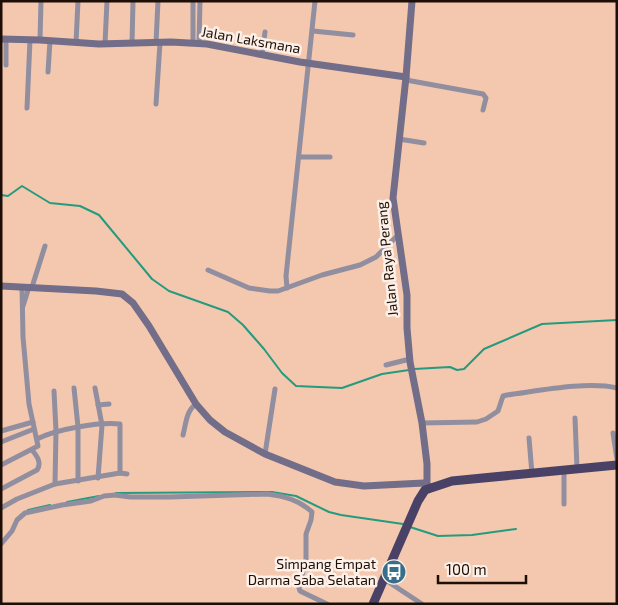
<svg xmlns="http://www.w3.org/2000/svg" width="618" height="605" font-family="'Exo 2',sans-serif">
	<style>
		.lines { fill: none; stroke-linecap: round; stroke-linejoin: round }
		.stream { stroke: #249b7f; stroke-width: 2 }
		.street { stroke: #918ea0; stroke-width: 5 }
		.secondary { stroke: #726d88; stroke-width: 7 }
		.highway { stroke: #494266; stroke-width: 9 }
		.labels { text-anchor: middle; stroke-width: 5; stroke-linejoin: round; paint-order: stroke }
		.street-label { font-size: 14px; fill: #1e0f06; stroke: #fdf0e8 }
		.poi-label { font-size: 14px; fill: #1e0f06; stroke: #fdf0e8; text-anchor: end }
	</style>
	<rect width="100%" height="100%" fill="#f3c8ae"/>
	<g class="lines">
		<g class="stream">
			<path d="M1,195L8,196L22,186L50,203L80,206L99,215L152,279L169,291L228,312L243,325L264,349L282,373L296,386L342,388L382,374L409,370"/>
			<path d="M414,369L450,367L457,370L464,369L484,349L542,324L617,320"/>
			<path d="M116,493L272,492L296,496L329,512L341,515L403,524"/>
			<path d="M67,502L99,496"/>
			<path d="M28,510L50,505"/>
			<path d="M410,527L438,536L472,535L516,529"/>
		</g>
		<g class="street">
			<path d="M313,31L353,35"/>
			<path d="M6,39V65"/>
			<path d="M40,40L41,1"/>
			<path d="M76,43L78,1"/>
			<path d="M156,43L158,1"/>
			<path d="M193,43V1"/>
			<path d="M199,43L200,1"/>
			<path d="M105,44L107,1"/>
			<path d="M132,44L133,1"/>
			<path d="M262,55L265,32"/>
			<path d="M48,72L50,41"/>
			<path d="M406,80L483,94L486,98L483,110"/>
			<path d="M156,104L160,43"/>
			<path d="M27,108L30,40"/>
			<path d="M399,139L424,143"/>
			<path d="M299,157H330"/>
			<path d="M208,270L249,288L270,291H278L322,275L360,265L376,257L398,235"/>
			<path d="M32,287L45,246"/>
			<path d="M287,288L286,276L315,1"/>
			<path d="M23,306L29,287"/>
			<path d="M386,365L410,359"/>
			<path d="M74,388L78,427V481"/>
			<path d="M95,388L102,425L98,478"/>
			<path d="M98,405L109,404"/>
			<path d="M575,418L577,468"/>
			<path d="M422,423L477,422L486,419L498,411L503,396L507,395C538,391 587,381 617,388"/>
			<path d="M1,431L33,422"/>
			<path d="M613,433L617,459"/>
			<path d="M183,435C186,424 186,411 196,404"/>
			<path d="M529,438L532,474"/>
			<path d="M37,439C57,429 98,422 120,424V473"/>
			<path d="M1,442L34,429"/>
			<path d="M265,454L275,389"/>
			<path d="M1,465L38,446L29,404L23,337L22,287"/>
			<path d="M564,470V504"/>
			<path d="M55,484L120,473L127,474"/>
			<path d="M1,489L37,470C42,463 37,456 32,450"/>
			<path d="M1,508L17,499L55,484L56,431L54,391"/>
			<path d="M1,544L12,531L17,520L25,513L62,505L91,501L104,496L115,495L130,497H170L267,494C284,496 299,500 312,512L311,520L306,534V560L299,588L300,591L327,604"/>
			<path d="M384,579L422,604"/>
		</g>
		<g class="secondary">
			<path d="M412,1L406,77L393,198L407,295V328L410,362L422,423L427,464V484"/>
			<path d="M1,39L40,40L99,44L171,42L207,44L300,62L406,77"/>
			<path d="M1,286L96,291L122,294L133,303L149,326L196,404L210,420L225,432L265,454L335,482L364,486L424,483L430,487"/>
		</g>
		<path class="highway" d="M373,604L418,501L425,490L452,481L617,465"/>
	</g>
	<defs>
		<symbol id="bus-disc" viewBox="-11 -11 22 22"><circle r="9.5" fill="#386e8a" stroke="#fdf0e8"/><path d="M-5-6H5V4H4V6H2V4H-2V6H-4V4H-5ZM-3.5-4V0h7V-4ZM-3.5 1.2v1.5H-2V1.2ZM2 1.2v1.5H3.5V1.2Z" fill="#fff"/></symbol>
	</defs>
	<g fill-rule="evenodd">
		<use href="#bus-disc" x="380" y="558" width="28" height="28"/>
	</g>
	<g class="labels">
		<g class="street-label">
			<text transform="translate(251 40) rotate(10)" y="5">Jalan Laksmana</text>
			<text transform="translate(387 259) rotate(-96)" y="5">Jalan Raya Perang</text>
		</g>
		<g class="poi-label">
			<text x="376" y="569">Simpang Empat<tspan x="376" dy="16">Darma Saba Selatan</tspan></text>
		</g>
	</g>
	<rect width="618" height="605" fill="none" stroke="#1e0f06" stroke-width="5"/>
	<path d="M438 575v8h88v-8" fill="none" stroke="#1e0f06" stroke-width="2.5"/>
	<text x="446" y="575" font-size="15" fill="#1e0f06" stroke="#fdf0e8" stroke-width="4" paint-order="stroke">100 m</text>
</svg>
